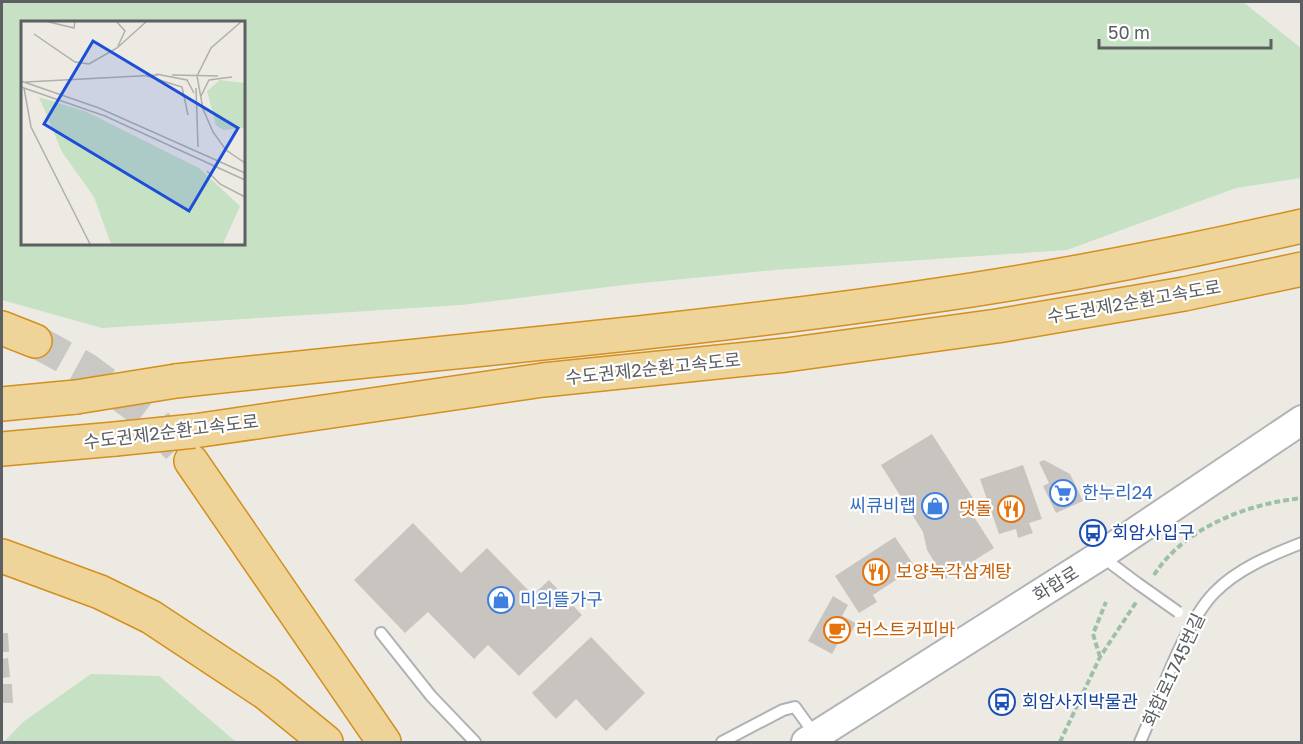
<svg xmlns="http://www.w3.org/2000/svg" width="1303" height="744" font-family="'Golos Text','Noto Sans KR',sans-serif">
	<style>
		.green { fill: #c6e1c4; fill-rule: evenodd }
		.building { fill: #c8c5c1 }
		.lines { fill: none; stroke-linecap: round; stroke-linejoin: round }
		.motorway-tunnel { stroke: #c9c8c4; stroke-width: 33; stroke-dasharray: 33 16; stroke-linecap: butt }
		.service-casing { stroke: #afb2b5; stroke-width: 14 }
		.secondary-casing { stroke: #b1b4b7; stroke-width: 32 }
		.motorway-casing { stroke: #d48f1d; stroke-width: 36 }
		.path { stroke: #9ec1a6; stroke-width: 4; stroke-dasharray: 6 3; stroke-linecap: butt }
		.service { stroke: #fff; stroke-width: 10 }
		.secondary { stroke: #fff; stroke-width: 28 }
		.motorway { stroke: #efd499; stroke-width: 33 }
		.service-bridge-casing { stroke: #afb2b5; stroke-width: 14; stroke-linecap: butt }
		.motorway-bridge-casing { stroke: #d48f1d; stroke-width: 36; stroke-linecap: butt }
		.service-bridge { stroke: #fff; stroke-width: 10 }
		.motorway-bridge { stroke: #efd499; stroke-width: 33 }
		.labels { text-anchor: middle; stroke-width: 4.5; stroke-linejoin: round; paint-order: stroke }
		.street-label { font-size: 18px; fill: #5c6063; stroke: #fff }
		.shop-label { font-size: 18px; fill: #366cbe; stroke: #fff; text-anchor: start }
		.food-label { font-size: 18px; fill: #c56008; stroke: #fff; text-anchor: start }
		.transit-label { font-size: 18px; fill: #164399; stroke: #fff; text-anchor: start }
		.inset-road { fill: none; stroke: #afafac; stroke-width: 1.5 }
		.view { fill: #1d4ed8; fill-opacity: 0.15; stroke: #1d4ed8; stroke-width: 3 }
		.inset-edge { fill: none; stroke: #5c6063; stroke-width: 3 }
	</style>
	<rect width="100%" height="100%" fill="#edeae4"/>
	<g class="green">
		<path d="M2,2H1243L1301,48V178L1236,188L1067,250L775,270L632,284L461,305L102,328L2,300ZM22,22H243V243H22Z"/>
		<path d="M91,674L159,676L236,742H4L23,722Z"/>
	</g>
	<g class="building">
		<path d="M932,434L982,512L974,517L994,548L945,579L927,550L923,532L881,465Z"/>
		<path d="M1044,460L1070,474L1083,501L1056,513L1043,486L1049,483L1039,462Z"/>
		<path d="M1023,465L1042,519L1029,523L1033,533L1018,538L1016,529L999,534L980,479Z"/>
		<path d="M413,523L461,573L487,548L533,595L549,580L582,615L519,676L488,645L474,659L428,612L405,633L354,580Z"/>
		<path d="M895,537L913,564L903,571L905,574L873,595L877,602L859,613L835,576Z"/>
		<path d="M833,596L848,605L842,616L856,623L846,642L840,639L832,654L808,641Z"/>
		<path d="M2,633H8L9,652H2Z"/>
		<path d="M591,637L645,693L606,731L576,699L556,719L532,693Z"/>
		<path d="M8,658L10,677L2,678V659Z"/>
		<path d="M2,684H12L13,703H2Z"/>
	</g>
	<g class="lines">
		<path class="motorway-tunnel" d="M35,341L86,369L149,416L181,451"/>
		<defs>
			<g id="service">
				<path d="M1101,556L1137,583"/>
				<path d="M381,633L431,696L475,742"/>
				<path d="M722,742L783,710L795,707L816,736"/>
				<path d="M1140,742C1158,702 1184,624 1214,593C1237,569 1271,555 1302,543"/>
			</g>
			<path id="secondary" d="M806,742L1101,555L1302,420"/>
			<g id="motorway">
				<path d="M2,328L35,341"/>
				<path d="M176,381C428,353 681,333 931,296C1056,278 1179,254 1302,226"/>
				<path d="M2,404L76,397"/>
				<path d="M194,431L543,380L786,355L997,326L1184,294L1302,269"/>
				<path d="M2,449L115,439"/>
				<path d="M191,461L384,742"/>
				<path d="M2,556L100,592L151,617L266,693L326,742"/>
			</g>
		</defs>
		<use href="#service" class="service-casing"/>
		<use href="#secondary" class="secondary-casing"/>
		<use href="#motorway" class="motorway-casing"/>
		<g class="path">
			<path d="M1154,575C1185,527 1247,504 1302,498"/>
			<path d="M1100,657L1093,634L1106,602"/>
			<path d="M1060,742L1100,657L1137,601"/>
		</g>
		<use href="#service" class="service"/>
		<use href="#secondary" class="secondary"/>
		<use href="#motorway" class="motorway"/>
		<defs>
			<path id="service-bridge" d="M1137,583L1178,612"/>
			<g id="motorway-bridge">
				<path d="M76,397L176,381"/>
				<path d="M115,439L194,431"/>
			</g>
		</defs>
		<use href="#service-bridge" class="service-bridge-casing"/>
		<use href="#motorway-bridge" class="motorway-bridge-casing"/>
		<use href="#service-bridge" class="service-bridge"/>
		<use href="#motorway-bridge" class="motorway-bridge"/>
	</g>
	<defs>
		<symbol id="supermarket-ring" viewBox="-11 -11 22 22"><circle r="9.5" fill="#fff" stroke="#3f7fe0" stroke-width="1.5"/><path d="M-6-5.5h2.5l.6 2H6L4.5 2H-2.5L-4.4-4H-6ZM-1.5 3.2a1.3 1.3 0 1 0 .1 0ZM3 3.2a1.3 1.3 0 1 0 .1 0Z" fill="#3f7fe0"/></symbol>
		<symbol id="shop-ring" viewBox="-11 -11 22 22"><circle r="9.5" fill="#fff" stroke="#3f7fe0" stroke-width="1.5"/><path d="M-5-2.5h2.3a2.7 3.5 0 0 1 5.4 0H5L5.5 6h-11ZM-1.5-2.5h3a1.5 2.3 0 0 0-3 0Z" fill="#3f7fe0"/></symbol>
		<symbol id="restaurant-ring" viewBox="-11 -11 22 22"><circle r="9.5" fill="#fff" stroke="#e8710a" stroke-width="1.5"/><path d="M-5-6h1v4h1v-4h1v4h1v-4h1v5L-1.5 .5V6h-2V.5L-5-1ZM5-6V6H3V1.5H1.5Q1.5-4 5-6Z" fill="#e8710a"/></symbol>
		<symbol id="bus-ring" viewBox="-11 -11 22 22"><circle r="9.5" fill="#fff" stroke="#1a4fb4" stroke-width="1.5"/><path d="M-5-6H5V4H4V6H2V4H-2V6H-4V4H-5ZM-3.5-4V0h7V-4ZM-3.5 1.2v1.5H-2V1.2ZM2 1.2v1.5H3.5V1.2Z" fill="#1a4fb4"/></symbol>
		<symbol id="cafe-ring" viewBox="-11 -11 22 22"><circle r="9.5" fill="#fff" stroke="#e8710a" stroke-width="1.5"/><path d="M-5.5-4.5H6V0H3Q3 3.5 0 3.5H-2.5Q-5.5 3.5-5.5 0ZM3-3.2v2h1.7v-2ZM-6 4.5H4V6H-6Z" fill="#e8710a"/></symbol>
	</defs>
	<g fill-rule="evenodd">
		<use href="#supermarket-ring" x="1048" y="478" width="30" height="30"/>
		<use href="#shop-ring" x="920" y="491" width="30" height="30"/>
		<use href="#restaurant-ring" x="996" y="494" width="30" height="30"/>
		<use href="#bus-ring" x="1078" y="518" width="30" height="30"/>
		<use href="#restaurant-ring" x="861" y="557" width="30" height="30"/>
		<use href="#shop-ring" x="486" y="585" width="30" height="30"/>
		<use href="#cafe-ring" x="822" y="615" width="30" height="30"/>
		<use href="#bus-ring" x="987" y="687" width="30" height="30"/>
	</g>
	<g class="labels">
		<g class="street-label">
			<text transform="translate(1134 302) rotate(-10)" y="6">수도권제2순환고속도로</text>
			<text transform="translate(653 369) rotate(-6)" y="6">수도권제2순환고속도로</text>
			<text transform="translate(171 432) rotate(-7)" y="6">수도권제2순환고속도로</text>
			<text transform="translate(1056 584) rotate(-32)" y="6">화합로</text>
			<text transform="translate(1174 670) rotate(-65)" y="6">화합로1745번길</text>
		</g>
		<g class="shop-label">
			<text x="1082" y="499">한누리24</text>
			<text x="916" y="512" text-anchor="end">씨큐비랩</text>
			<text x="520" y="606">미의뜰가구</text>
		</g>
		<g class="food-label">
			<text x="992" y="515" text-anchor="end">댓돌</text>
			<text x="896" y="578">보양녹각삼계탕</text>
			<text x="856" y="636">러스트커피바</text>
		</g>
		<g class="transit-label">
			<text x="1112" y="539">회암사입구</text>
			<text x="1022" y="708">회암사지박물관</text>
		</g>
	</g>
	<g transform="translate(21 21)">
		<rect width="224" height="224" fill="#edeae4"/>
		<path d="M199,59L223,62V107L202,109L195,104L186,70ZM18,76L66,91L178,147L219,185L202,223H90L73,176L41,131Z" fill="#c6e1c4"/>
		<path class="inset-road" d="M24,0L53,7L54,0M95,0L104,10L97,25M13,13L54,41L68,43L96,27L126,0M135,53L166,59L173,72M151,54L197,55M126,55L161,66L167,94M176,55L190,27L221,0M176,55L182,88L192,111L205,129L224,142M0,60L78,87L224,152M5,61L137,54M0,66L84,95L224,159M3,67L10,106L69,223M175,67L177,126M180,75L188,59L211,56M186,150L199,163L224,176"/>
		<path class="view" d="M72,20L217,107L168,190L23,103Z"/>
		<rect width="224" height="224" class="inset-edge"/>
	</g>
	<rect width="1303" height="744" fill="none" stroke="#5c6063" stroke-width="6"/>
	<path d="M1099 39v9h172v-9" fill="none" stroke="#5c6063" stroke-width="3"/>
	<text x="1108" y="39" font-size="18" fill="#5c6063" stroke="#ffffff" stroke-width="4.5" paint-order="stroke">50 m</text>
</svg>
